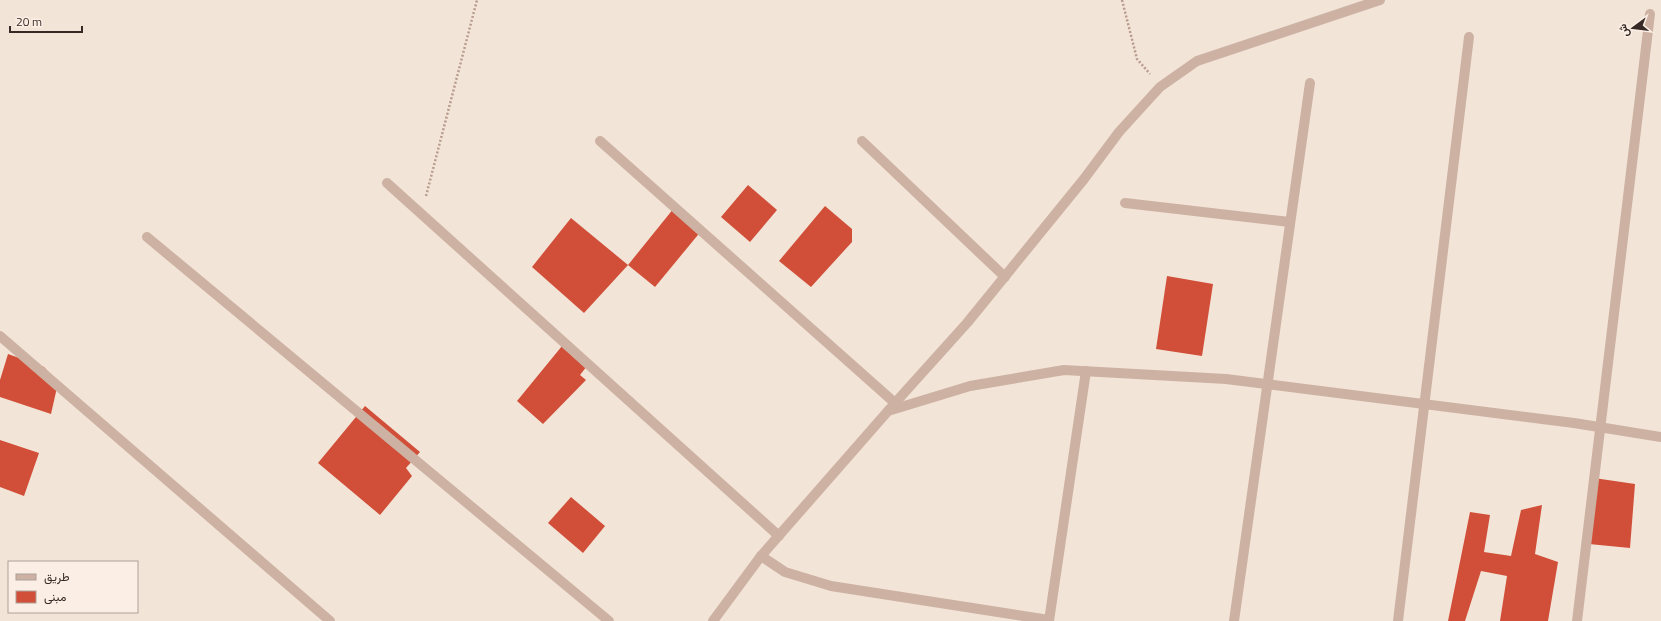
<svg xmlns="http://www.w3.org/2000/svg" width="1661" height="621" font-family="'Titillium Web',Vazirmatn,sans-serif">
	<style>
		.building { fill: #d14f38 }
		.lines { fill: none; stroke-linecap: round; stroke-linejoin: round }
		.path { stroke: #b89c8d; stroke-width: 2.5; stroke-dasharray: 2 2; stroke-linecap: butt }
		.minor { stroke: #cdb2a3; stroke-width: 10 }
	</style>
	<rect width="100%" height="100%" fill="#f3e4d8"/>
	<g class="building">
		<path d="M748,185L777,210L750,242L721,217Z"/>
		<path d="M825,206L852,229V242L811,287L779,261Z"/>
		<path d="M674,208L702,230L655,287L628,265Z"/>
		<path d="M571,218L628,265L584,313L532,267Z"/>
		<path d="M1167,276L1213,284L1202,356L1156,349Z"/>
		<path d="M562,346L587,366L580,375L586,380L543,424L517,401Z"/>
		<path d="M8,354L44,367L58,383L51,414L0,397V380Z"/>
		<path d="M365,406L420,452L406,468L412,476L380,515L318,463Z"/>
		<path d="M0,440L39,453L24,496L0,487Z"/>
		<path d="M1594,478L1635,484L1630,548L1589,544Z"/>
		<path d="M571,497L605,526L583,553L548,523Z"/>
		<path d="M1542,505L1535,554L1558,562L1548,621H1500L1507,576L1481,571L1465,621H1448L1470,512L1490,515L1484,552L1511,556L1521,510Z"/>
	</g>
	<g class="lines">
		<g class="path">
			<path d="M1122,0L1137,59L1150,74"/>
			<path d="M426,196L477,0"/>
		</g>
		<g class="minor">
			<path d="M600,141L895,403"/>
			<path d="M862,141L1005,277"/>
			<path d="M387,183L779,536"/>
			<path d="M1125,203L1290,222"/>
			<path d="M147,237L609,621"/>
			<path d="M0,336L330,621"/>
			<path d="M888,411L970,386L1064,370L1226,379L1574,423L1661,437"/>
			<path d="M761,556L785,572L831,586L1049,620"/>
			<path d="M713,621L761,556L895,403L967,323L1084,179L1119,132L1160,87L1197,61L1380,0"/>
			<path d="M1049,621L1086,371"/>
			<path d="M1234,621L1310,83"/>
			<path d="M1398,621L1469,37"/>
			<path d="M1577,621L1650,14"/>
		</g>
	</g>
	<rect x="8" y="561" width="130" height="52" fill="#fbefe5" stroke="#ada099"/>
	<rect x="16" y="574" width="20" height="6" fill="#cdb2a3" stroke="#ada099"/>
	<text x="44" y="581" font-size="12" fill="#372a26">طريق</text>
	<rect x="16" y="591" width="20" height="12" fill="#d14f38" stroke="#ada099"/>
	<text x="44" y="601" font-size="12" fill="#372a26">مبنى</text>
	<g transform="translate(1633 28) rotate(255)" stroke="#fbefe5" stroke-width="3" paint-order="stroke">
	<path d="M0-3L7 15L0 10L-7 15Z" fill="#372a26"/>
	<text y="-6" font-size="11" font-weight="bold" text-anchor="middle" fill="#372a26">ش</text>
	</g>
	<path d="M10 26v6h72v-6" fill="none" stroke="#372a26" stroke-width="2"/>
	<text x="16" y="26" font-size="12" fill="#372a26" stroke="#fbefe5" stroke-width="3" paint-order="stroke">20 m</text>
</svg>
